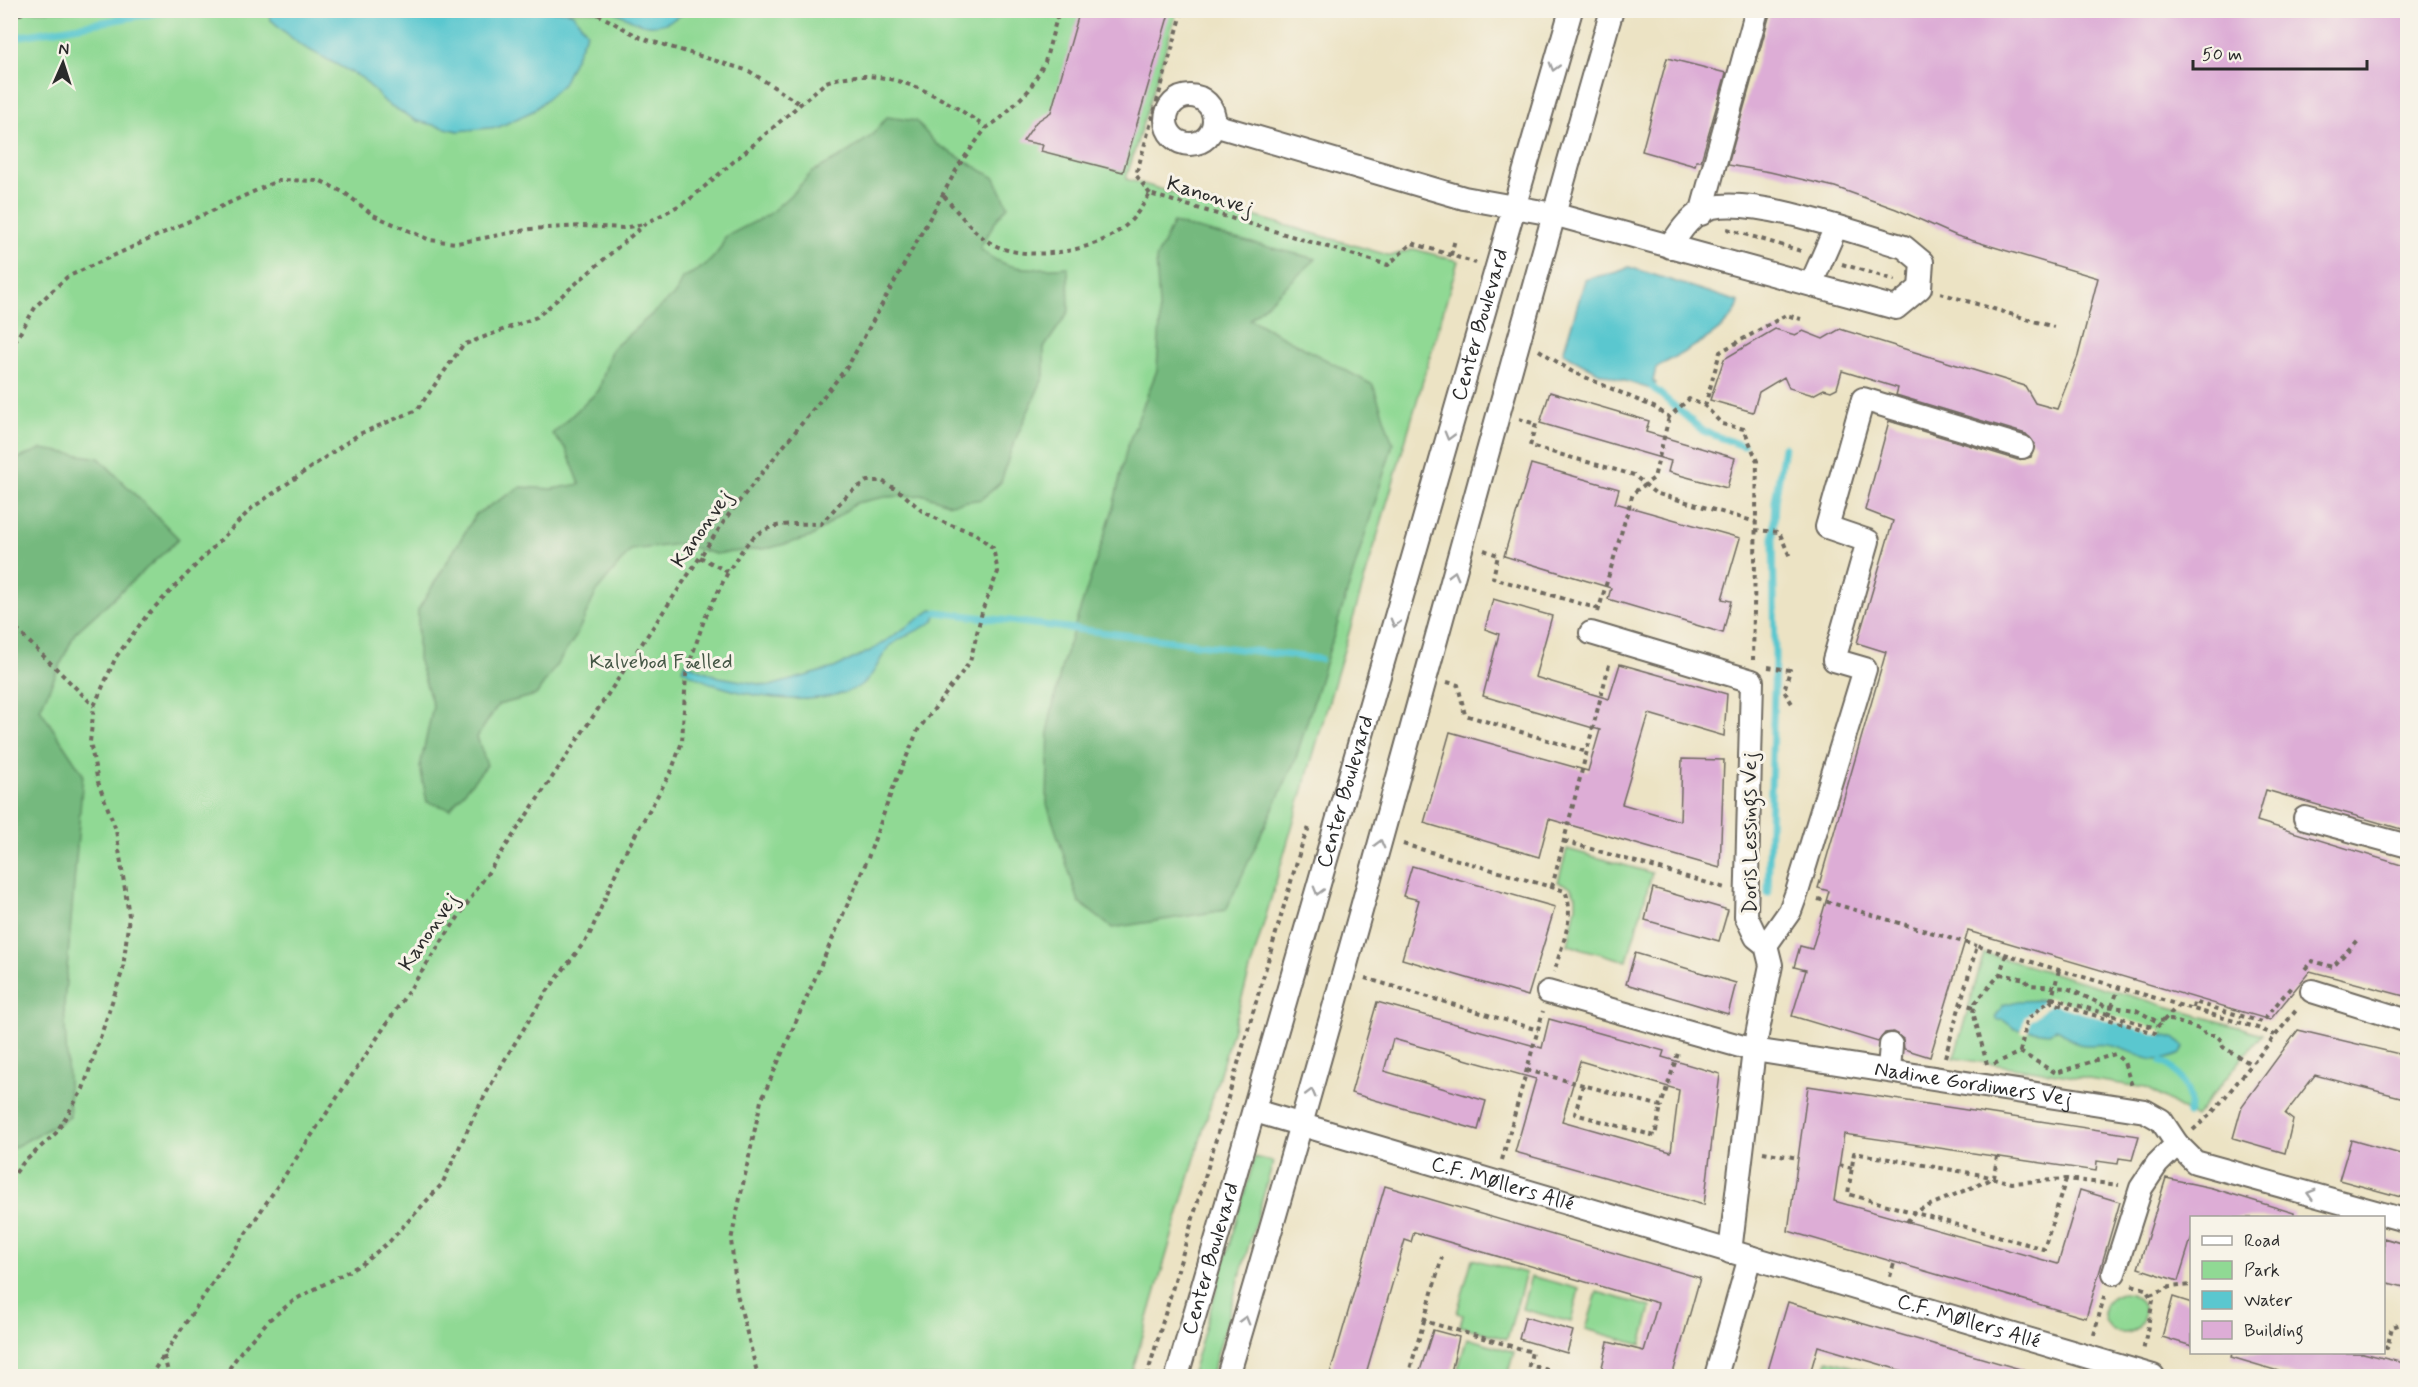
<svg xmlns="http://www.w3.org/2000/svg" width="2418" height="1387" font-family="Mynerve,sans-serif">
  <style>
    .green { fill: #90d994; stroke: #5e8260; stroke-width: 1.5 }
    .forest { fill: #74b97e; stroke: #507254; stroke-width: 1.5 }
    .water { fill: #5ac7cf; stroke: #42797d; stroke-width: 1.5 }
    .pier { fill: #ece3c4 }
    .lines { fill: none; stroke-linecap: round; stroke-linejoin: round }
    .stream { stroke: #5ac7cf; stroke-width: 7 }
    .building { fill: #ddadd6; fill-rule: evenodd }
    .minor-casing { stroke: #6f6b61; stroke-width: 26 }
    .path { stroke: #6f6b61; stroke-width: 4; stroke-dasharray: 4.5 4.5; stroke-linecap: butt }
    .minor { stroke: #fff; stroke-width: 22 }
    .oneway { stroke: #a0a0a0 }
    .labels { text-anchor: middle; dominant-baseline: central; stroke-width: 6; stroke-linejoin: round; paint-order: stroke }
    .street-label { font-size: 21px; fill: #2b2b2b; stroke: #f7f3e8 }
    .park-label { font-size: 21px; fill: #445645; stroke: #f7f3e8 }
  </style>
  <rect width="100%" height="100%" fill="#f7f3e8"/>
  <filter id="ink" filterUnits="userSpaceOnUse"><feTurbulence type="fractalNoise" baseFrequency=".0167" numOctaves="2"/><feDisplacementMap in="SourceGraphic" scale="12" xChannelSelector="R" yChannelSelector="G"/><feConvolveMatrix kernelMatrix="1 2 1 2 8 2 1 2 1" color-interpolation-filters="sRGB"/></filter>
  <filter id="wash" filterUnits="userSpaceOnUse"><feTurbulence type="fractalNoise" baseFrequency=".008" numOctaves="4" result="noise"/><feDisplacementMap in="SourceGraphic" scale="24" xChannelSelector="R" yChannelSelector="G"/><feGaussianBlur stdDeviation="1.35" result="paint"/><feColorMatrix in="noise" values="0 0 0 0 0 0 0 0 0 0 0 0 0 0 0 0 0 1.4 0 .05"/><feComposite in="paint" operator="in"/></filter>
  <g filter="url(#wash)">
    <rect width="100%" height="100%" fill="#ece3c4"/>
    <path class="green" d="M10 11H1177L1126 179 1391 256 1414 249 1458 261 1131 1376H11Z
      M1567 849 1652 873 1627 961 1568 945 1576 906V896L1570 886 1558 882Z
      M1984 953 2262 1034 2195 1117 2146 1088 1954 1058Z
      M1255 1157 1273 1162 1211 1376H1191Z
      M1472 1259 1526 1273 1507 1339 1460 1326 1463 1315 1457 1313Z
      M1531 1276 1579 1289 1571 1322 1522 1309Z
      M1597 1292 1651 1307 1641 1345 1586 1329Z
      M2104 1313a20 20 0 1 1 40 0a20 20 0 1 1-40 0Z
      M1467 1338 1514 1352 1507 1376H1456Z
      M1828 1360 1886 1376H1823Z"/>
    <path class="forest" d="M887 117 916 121 936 144 995 178 1008 206 997 219 980 248C1004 273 1036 269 1068 267L1069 311 1044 348V376L1011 450 1001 482 982 499 950 504 925 495 885 497 856 503 811 537 770 548 715 554 681 544 631 550 597 591 575 638 536 695 498 705 477 737 487 765 450 809 427 802 420 767 433 706 418 659V610L476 514 521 487 552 489 580 484 566 449 552 434 599 390 611 350 676 293 682 278C702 269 718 259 725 237L768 215 796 190 812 172 842 156 871 136Z
      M1173 223 1316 259 1250 319 1373 385 1393 444 1295 761 1226 910 1112 928 1079 902 1047 804 1049 723 1062 665 1112 512 1127 447 1157 370 1160 322 1156 259Z
      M41 449 99 458 179 539 75 633 40 709 83 774 64 1006 70 1117 11 1149 10 462Z"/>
    <path class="water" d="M269 11H565L573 14 587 32 563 84 533 111 499 127 458 131 417 121 386 103 362 78 300 45 270 19Z
      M614 11H687C658 32 645 28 614 11Z
      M1629 267 1739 302C1734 330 1680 353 1656 368L1653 381 1656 383 1650 389 1600 373 1563 353 1585 280C1602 273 1612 277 1629 267Z
      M933 609 937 612 934 621C921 630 902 636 890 646 880 656 875 676 863 684 820 713 722 696 682 669L685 663 719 677 770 686 834 668 872 650Z
      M2048 1000 2176 1039 2184 1047 2181 1054C2144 1069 2142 1051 2107 1045 2098 1043 2089 1047 2079 1044 2070 1041 2066 1032 2056 1029L2049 1033 2015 1029 2003 1020H1997L1996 1016 2003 1005 2018 1001Z"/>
    <path class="pier" d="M2048 997 2162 1030 2161 1036 2051 1004 2030 1022 2028 1033H2021L2024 1018Z"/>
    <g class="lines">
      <path class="stream" d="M222 10H238
        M10 38 173 10
        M1652 387 1703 431 1743 446
        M937 612 1320 659
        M1768 893 1775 659 1773 538 1775 501 1784 447
        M2162 1062C2177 1067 2196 1098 2188 1114"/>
    </g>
    <g id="blocks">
      <path class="building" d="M1080 10H1170L1123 172 1041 151 1043 145 1023 141 1036 122 1051 112Z
        M1771 10H2408V831L2266 790 2257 821 2408 867V997L2310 971 2270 1020 1968 931 1930 1057 1904 1049 1903 1039 1893 1032 1885 1033 1878 1042 1792 1016 1806 970 1794 967 1800 946 1812 949 1829 891 1818 888 1886 652 1857 643 1893 521 1865 510 1889 421 2018 460 2031 457 2035 444 2026 434 1896 395 1898 388 1842 371 1837 388 1831 391 1824 389 1813 395 1789 388 1784 377 1759 392 1753 412 1710 400 1724 359 1775 329 1795 335 1803 331 1823 339 1840 329 2025 386 2035 403 2057 409 2078 356 2098 278 1957 236 1896 209 1835 187 1770 172 1728 165Z
        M1667 58 1726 73 1701 161H1696L1695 166 1642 151Z
        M1550 392 1649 421 1646 432 1735 458 1727 488 1668 472 1671 461 1540 423Z
        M1531 464 1619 489 1615 503 1740 538 1722 599 1731 601 1723 633 1608 599 1611 588 1504 556Z
        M1493 599 1552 616 1535 677 1609 699 1620 664 1727 694 1724 736 1649 714 1622 804 1680 821 1682 759 1724 760 1720 868 1549 819 1539 857 1424 823 1450 732 1588 771 1600 730 1483 696 1499 634 1485 629Z
        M1412 866 1555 907 1528 996 1402 959 1419 900 1403 896Z
        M1653 888 1728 910 1719 941 1645 920Z
        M1635 953 1736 983 1728 1014 1626 984Z
        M1377 1002 1542 1048 1549 1019 1664 1051 1662 1057 1720 1074 1704 1205 1515 1152 1536 1079 1393 1039 1384 1071 1486 1101 1478 1130 1351 1093ZM1580 1061 1679 1090 1671 1152 1562 1121Z
        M2298 1030 2408 1056V1099L2315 1075 2285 1114 2293 1120 2285 1153 2233 1138 2242 1106Z
        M1808 1086 2139 1136 2132 1160 2119 1158 2118 1164 2097 1161 2096 1171 1844 1134 1834 1201 2058 1264 2080 1190 2120 1202 2086 1318 1788 1231Z
        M2351 1140 2408 1156V1199L2339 1180Z
        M2166 1178 2212 1188 2294 1213V1218H2192V1236L2178 1281 2138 1268Z
        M1385 1186 1700 1278 1672 1377H1623L1601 1371 1608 1342 1644 1351 1658 1303 1414 1232 1411 1242 1405 1240 1365 1377H1329Z
        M2384 1238 2408 1245V1288L2384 1282Z
        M2173 1297 2192 1303V1346L2162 1337Z
        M1788 1302 2027 1371V1377H1923L1818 1346 1809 1377H1766Z
        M1525 1317 1573 1331 1567 1353 1519 1339Z
        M1433 1330 1459 1337 1450 1377H1418Z
        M2232 1353H2363L2408 1364V1377L2295 1376 2231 1357Z"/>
    </g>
  </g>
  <g filter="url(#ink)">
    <use href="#blocks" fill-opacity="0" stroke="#6f6b61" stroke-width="1.5"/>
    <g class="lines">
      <defs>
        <g id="minor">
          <circle cx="1190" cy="120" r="24"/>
          <path d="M1214 125 1464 198 1553 214 1896 308 1920 288 1922 262 1904 247C1856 233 1759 198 1713 207 1693 211 1680 231 1670 247"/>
          <path d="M1701 214 1757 10"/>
          <path d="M1811 284 1836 227"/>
          <path d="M1591 633 1752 681 1746 916 1756 937 1766 945 1771 965 1754 1050 1730 1252"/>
          <path d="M2305 818 2408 846"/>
          <path d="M1766 945 1790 911 1797 892 1865 669 1834 660 1868 541 1827 527 1863 399 2022 447"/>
          <path d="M2312 991 2408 1021"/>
          <path id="s1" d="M1548 992 1754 1050 2145 1111 2161 1120 2177 1144 2157 1164 2141 1188 2114 1273"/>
          <path d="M1889 1069 1891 1045"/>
          <path id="s2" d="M1255 1111 2153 1376"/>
          <path d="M2177 1144 2195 1162 2408 1221"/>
          <path id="s3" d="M1177 1376 1571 10"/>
          <path d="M1228 1376C1362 923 1481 465 1612 10"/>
          <path d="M1716 1376 1750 1257"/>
        </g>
      </defs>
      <use href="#minor" class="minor-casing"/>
      <path class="path" d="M590 10 641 38 749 71 800 104
        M10 17 33 10
        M1153 111 1166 114
        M1150 194 1136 175 1183 10
        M944 196C957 211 972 231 989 242 1022 263 1087 253 1117 232 1132 223 1141 208 1150 194L1388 265 1412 243 1476 263
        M1727 229 1801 251
        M1451 255 1455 239
        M1842 264 1895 280
        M1940 293 2054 327
        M10 350 36 306 67 277 279 180 321 181 345 193 373 215 430 240 457 243 531 229 582 226 623 228 644 224
        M1539 350 1571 371 1656 408 1669 417 1689 399 1705 406 1722 424 1744 429 1757 461 1753 660
        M1705 406 1720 352 1786 315 1801 319
        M1519 419 1536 424 1530 446 1634 475 1655 493 1756 522
        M1755 530 1779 532 1790 557
        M1484 550 1498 555 1493 578 1599 609
        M700 557 728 572C756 525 766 523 821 524L848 494 867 481H882L902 493 922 511 945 523 975 533 993 548 998 572 983 608 970 662 918 730 891 793 868 858 761 1101 731 1240 737 1294 758 1376
        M1598 612 1633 493 1654 478 1669 417
        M10 623 94 706
        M1768 667 1790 670 1784 691 1793 705
        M1447 682 1458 685 1465 715 1587 752
        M1564 841 1725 888
        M1403 844 1565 891C1576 916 1561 947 1554 972
        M1552 887 1610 661
        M1818 899 1977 946
        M2305 969 2312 961 2333 967 2358 939
        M2000 974 2025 979 2029 985 2067 988 2105 1006 2136 1010 2156 1021 2171 1020 2187 1025 2202 1030 2206 1035H2215L2220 1039 2223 1047 2251 1064
        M1365 978 1538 1030
        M2052 998 2156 1028
        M2050 1000 2053 1003 2155 1033 2157 1027 2179 1005
        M1960 1003 1974 1007
        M2193 1008 2194 1002 2262 1022 2291 987
        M2109 1015 2119 987
        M2020 1052 2056 1073 2115 1054 2124 1062 2132 1086
        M2020 1052 2027 1020 2052 998 2059 970
        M1945 1057 1977 946 2255 1027 2275 1035
        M1987 1064 1973 1012 1975 1003 2000 974 2006 954
        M1994 1064 2020 1052
        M1527 1070 1661 1106 1679 1050
        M1583 1085 1575 1114 1655 1136 1661 1106
        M2193 1130 2212 1113 2298 1008
        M1763 1152 1798 1158
        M1502 1160 1543 1011
        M1839 1165 1852 1168
        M2066 1179 2044 1249 1848 1194 1854 1153 1982 1175 2012 1183 2066 1179 2119 1185
        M10 1180 23 1163 56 1133 83 1089 123 969 129 916 116 830 98 782 90 742 94 706 116 657 147 615 252 508 359 434 417 410 463 345 537 317 645 224 689 200 826 82C882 62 942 95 986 128
        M1907 1222 1914 1212 1994 1178 1997 1156
        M1890 1277 1895 1260
        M2132 1285 2145 1289 2153 1300 2143 1352
        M2150 1295 2170 1287 2192 1285
        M1424 1321 1442 1257
        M2094 1335 2105 1293
        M2384 1347 2387 1348 2392 1327 2404 1323
        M164 1356 169 1376
        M150 1376 729 514 848 366 959 165 986 128 1000 119 1029 90 1045 62 1059 10
        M224 1376 242 1350 269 1320 296 1299 362 1264 390 1241 442 1184 476 1112 504 1061 545 994 589 936 622 858 671 772 682 742 686 674 704 620 728 572
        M1147 1376 1302 844 1310 825
        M1408 1376 1424 1321 1532 1352 1529 1365 1571 1376"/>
      <use href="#minor" class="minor"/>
    </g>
    <defs><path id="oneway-chevron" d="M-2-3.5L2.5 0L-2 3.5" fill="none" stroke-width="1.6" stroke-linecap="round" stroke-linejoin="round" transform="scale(1.5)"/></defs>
    <g class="oneway">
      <use href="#oneway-chevron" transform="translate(1554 67) rotate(106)"/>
      <use href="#oneway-chevron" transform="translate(1449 436) rotate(106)"/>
      <use href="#oneway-chevron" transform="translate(1454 575) rotate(-75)"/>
      <use href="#oneway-chevron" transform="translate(1395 623) rotate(106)"/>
      <use href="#oneway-chevron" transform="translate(1380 844) rotate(-75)"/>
      <use href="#oneway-chevron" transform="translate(1318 891) rotate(106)"/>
      <use href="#oneway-chevron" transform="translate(1311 1093) rotate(-75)"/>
      <use href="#oneway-chevron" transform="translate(2311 1194) rotate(-164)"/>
      <use href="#oneway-chevron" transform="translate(1245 1320) rotate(-74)"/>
    </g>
  </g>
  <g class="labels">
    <g class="street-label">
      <text transform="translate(1210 196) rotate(17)">Kanonvej</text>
      <text stroke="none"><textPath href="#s3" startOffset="1094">Center Boulevard</textPath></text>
      <text transform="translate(702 529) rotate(-55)">Kanonvej</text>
      <text stroke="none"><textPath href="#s3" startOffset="608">Center Boulevard</textPath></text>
      <text transform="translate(1750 833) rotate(-90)">Doris Lessings Vej</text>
      <text transform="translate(429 932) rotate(-56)">Kanonvej</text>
      <text stroke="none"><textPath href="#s1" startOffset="436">Nadine Gordimers Vej</textPath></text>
      <text stroke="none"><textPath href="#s2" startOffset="258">C.F. Møllers Allé</textPath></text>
      <text stroke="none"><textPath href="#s3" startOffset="122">Center Boulevard</textPath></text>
      <text stroke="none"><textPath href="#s2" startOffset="744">C.F. Møllers Allé</textPath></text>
    </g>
    <g class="park-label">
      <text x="661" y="662">Kalvebod Fælled</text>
    </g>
  </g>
  <rect width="2418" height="1387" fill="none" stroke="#f7f3e8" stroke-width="36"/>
  <rect x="2190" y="1216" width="195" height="138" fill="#f7f3e8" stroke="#a5a39c" stroke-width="1.5"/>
  <rect x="2202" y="1236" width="30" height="9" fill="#ffffff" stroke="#a5a39c" stroke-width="1.5"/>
  <text x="2244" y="1246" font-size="18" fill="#2b2b2b">Road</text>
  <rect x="2202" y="1261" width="30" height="18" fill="#90d994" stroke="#a5a39c" stroke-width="1.5"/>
  <text x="2244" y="1276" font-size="18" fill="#2b2b2b">Park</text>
  <rect x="2202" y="1291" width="30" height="18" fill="#5ac7cf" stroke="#a5a39c" stroke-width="1.5"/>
  <text x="2244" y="1306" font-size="18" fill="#2b2b2b">Water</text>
  <rect x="2202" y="1321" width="30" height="18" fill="#ddadd6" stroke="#a5a39c" stroke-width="1.5"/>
  <text x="2244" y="1336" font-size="18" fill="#2b2b2b">Building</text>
  <g transform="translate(63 63) rotate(3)" stroke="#f7f3e8" stroke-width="4.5" paint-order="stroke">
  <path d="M0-4.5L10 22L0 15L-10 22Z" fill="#2b2b2b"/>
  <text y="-9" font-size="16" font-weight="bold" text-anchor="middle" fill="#2b2b2b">N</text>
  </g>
  <path d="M2193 60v9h174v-9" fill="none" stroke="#2b2b2b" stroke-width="3"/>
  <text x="2202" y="60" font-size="18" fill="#2b2b2b" stroke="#f7f3e8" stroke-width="4.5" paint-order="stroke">50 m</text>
</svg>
